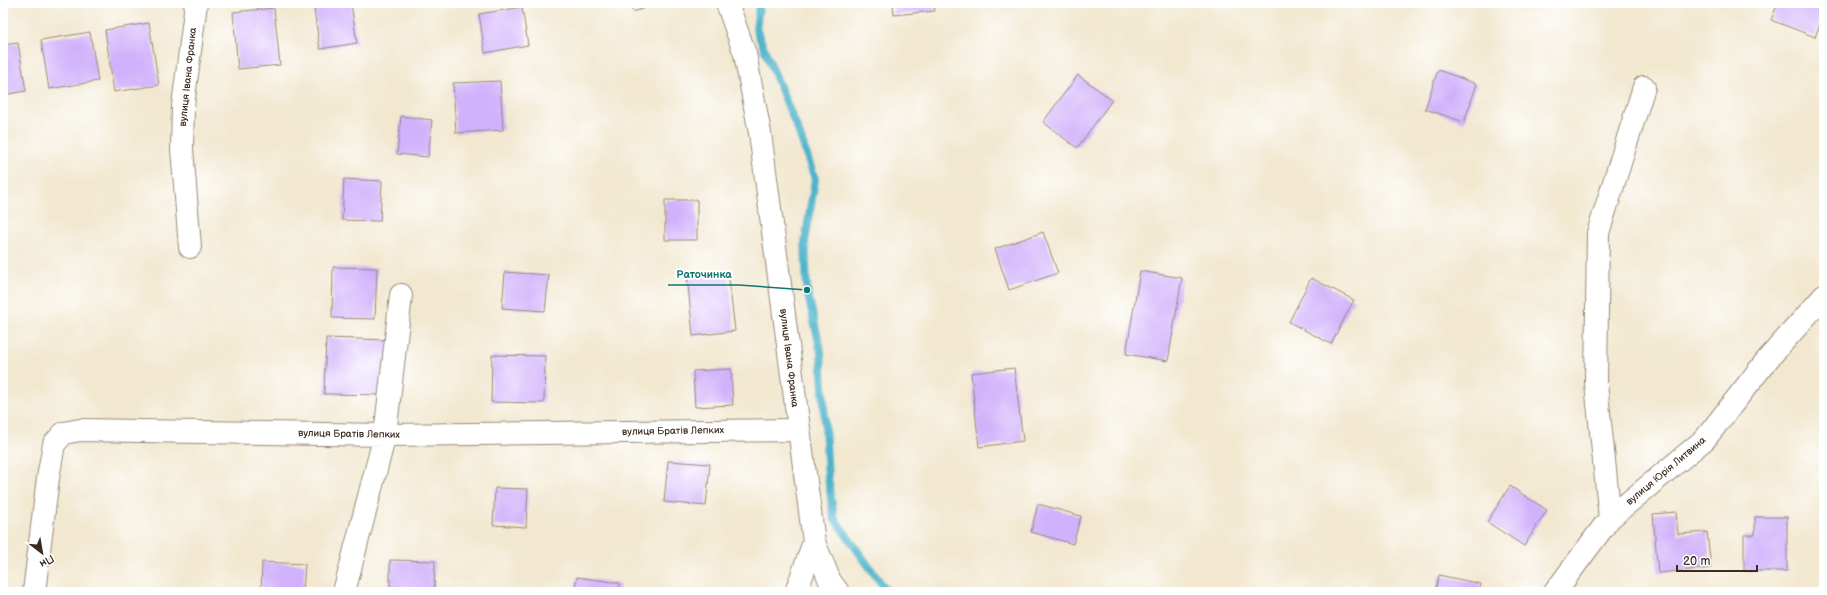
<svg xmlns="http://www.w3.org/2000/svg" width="1827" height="595" font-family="'Balsamiq Sans',sans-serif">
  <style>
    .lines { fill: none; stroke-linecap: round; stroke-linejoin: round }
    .stream { stroke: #4db4cb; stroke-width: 8 }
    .building { fill: #d0b1fb }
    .minor-casing { stroke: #968977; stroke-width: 24 }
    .major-casing { stroke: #968977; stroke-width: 24 }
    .minor { stroke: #fff; stroke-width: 22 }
    .major { stroke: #fff; stroke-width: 22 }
    .labels { text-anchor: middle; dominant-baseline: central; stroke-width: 4; stroke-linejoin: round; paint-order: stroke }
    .street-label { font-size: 10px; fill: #3b2a1e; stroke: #fff }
    .leader { fill: none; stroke: #0f766e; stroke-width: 1.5 }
    .callout-dot { fill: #0f766e; stroke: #fff; stroke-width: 1.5 }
    .callout-label { font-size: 11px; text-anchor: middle; font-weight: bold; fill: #0f766e; stroke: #fff; stroke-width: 4; stroke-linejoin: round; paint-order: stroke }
  </style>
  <rect width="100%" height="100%" fill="#fff"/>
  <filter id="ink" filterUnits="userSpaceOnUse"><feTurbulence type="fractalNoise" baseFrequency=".025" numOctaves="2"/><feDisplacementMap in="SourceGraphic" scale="8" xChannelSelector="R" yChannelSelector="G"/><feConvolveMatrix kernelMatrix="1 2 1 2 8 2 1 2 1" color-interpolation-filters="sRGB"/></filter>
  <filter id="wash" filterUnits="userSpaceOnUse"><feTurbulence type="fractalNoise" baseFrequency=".012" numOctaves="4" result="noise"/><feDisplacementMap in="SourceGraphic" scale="16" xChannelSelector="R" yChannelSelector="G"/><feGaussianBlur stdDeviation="0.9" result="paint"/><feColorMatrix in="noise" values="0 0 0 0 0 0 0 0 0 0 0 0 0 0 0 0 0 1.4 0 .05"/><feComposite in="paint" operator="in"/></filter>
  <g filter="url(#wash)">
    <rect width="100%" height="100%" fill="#f2e8d0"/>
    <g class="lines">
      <path class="stream" d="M757 3 759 7 756 29 798 130 815 179 805 242 807 290 821 352 828 478 834 518 886 590V592"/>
    </g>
    <g id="blocks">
      <path class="building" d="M313 3H351L357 43 320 49Z
        M630 3H659L633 12Z
        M893 3H934L935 11 894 15Z
        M1778 3H1824V14L1815 37 1771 20Z
        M522 7 528 45 485 53 479 14Z
        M274 8 280 65 238 69 233 12Z
        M149 23 159 85 114 92 105 30Z
        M90 32 98 81 49 89 41 40Z
        M18 43 26 91 3 95V45Z
        M1438 70 1477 84 1464 122 1425 109Z
        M1078 75 1112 100 1077 148 1043 122Z
        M500 81 503 130 456 133 453 83Z
        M401 116 432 120 428 157 397 154Z
        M344 179 382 181 380 221 342 220Z
        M665 200H697V240H665Z
        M1043 232 1058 273 1009 290 995 249Z
        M333 267 377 268 375 319 332 318Z
        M728 271 735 331 693 336 687 275Z
        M1140 271 1182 278 1168 361 1126 354Z
        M505 272 549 275 545 311 502 308Z
        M1311 278 1354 300 1331 344 1289 322Z
        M326 338 390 340 388 395 324 394Z
        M492 355 545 356 544 403 491 402Z
        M1014 368 1023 441 979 447 971 373Z
        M731 369 733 405 695 407 693 371Z
        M668 461 710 464 706 506 664 502Z
        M1510 486 1547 510 1524 546 1487 522Z
        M495 488 528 489 526 527 493 525Z
        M1038 504 1081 516 1073 544 1031 532Z
        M1676 512 1678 534 1707 532 1711 568 1658 573 1653 514Z
        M1755 517H1787V571H1744V535H1755Z
        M390 560 435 561 434 592H390Z
        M262 562 305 564 303 592H261Z
        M1439 575 1481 584 1479 592H1435Z
        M577 577 620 583 619 592H574Z"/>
    </g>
  </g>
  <g filter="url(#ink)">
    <use href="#blocks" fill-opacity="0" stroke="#968977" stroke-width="1"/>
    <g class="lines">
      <defs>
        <path id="minor" d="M190 247 182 149 183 106 196 3
          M1610 518 1596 384 1598 233 1644 87
          M34 592 48 478 54 444 64 433 80 430 385 435 799 430
          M344 592 385 435 401 295
          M796 592 814 542
          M1555 592 1610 518 1705 439 1767 360 1824 296"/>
        <path id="major" d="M727 3 745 54 760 133 814 542 830 581 838 592"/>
      </defs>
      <use href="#minor" class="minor-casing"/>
      <use href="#major" class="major-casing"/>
      <use href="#minor" class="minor"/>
      <use href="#major" class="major"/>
    </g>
  </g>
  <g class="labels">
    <g class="street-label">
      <text transform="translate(188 77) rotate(-84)">вулиця Івана Франка</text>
      <text transform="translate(789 358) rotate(83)">вулиця Івана Франка</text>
      <text transform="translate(673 431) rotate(-1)">вулиця Братів Лепких</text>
      <text transform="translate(349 434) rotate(1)">вулиця Братів Лепких</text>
      <text transform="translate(1666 471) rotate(-40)">вулиця Юрія Литвина</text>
    </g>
  </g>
  <path class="leader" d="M807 290L739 285H668"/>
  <circle class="callout-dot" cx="807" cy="290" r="4"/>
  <g class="callout-label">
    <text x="704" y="278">Раточинка</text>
  </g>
  <rect width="1827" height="595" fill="none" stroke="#fff" stroke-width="16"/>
  <g transform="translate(42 553) rotate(149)" stroke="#ffffff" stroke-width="3" paint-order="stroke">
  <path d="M0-3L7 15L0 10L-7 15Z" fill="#3b2a1e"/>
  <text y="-6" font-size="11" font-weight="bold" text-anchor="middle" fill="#3b2a1e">Пн</text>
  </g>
  <path d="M1677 565v6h80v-6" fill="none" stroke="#3b2a1e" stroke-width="2"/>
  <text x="1683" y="565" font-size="12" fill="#3b2a1e" stroke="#ffffff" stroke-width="3" paint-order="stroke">20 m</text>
</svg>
